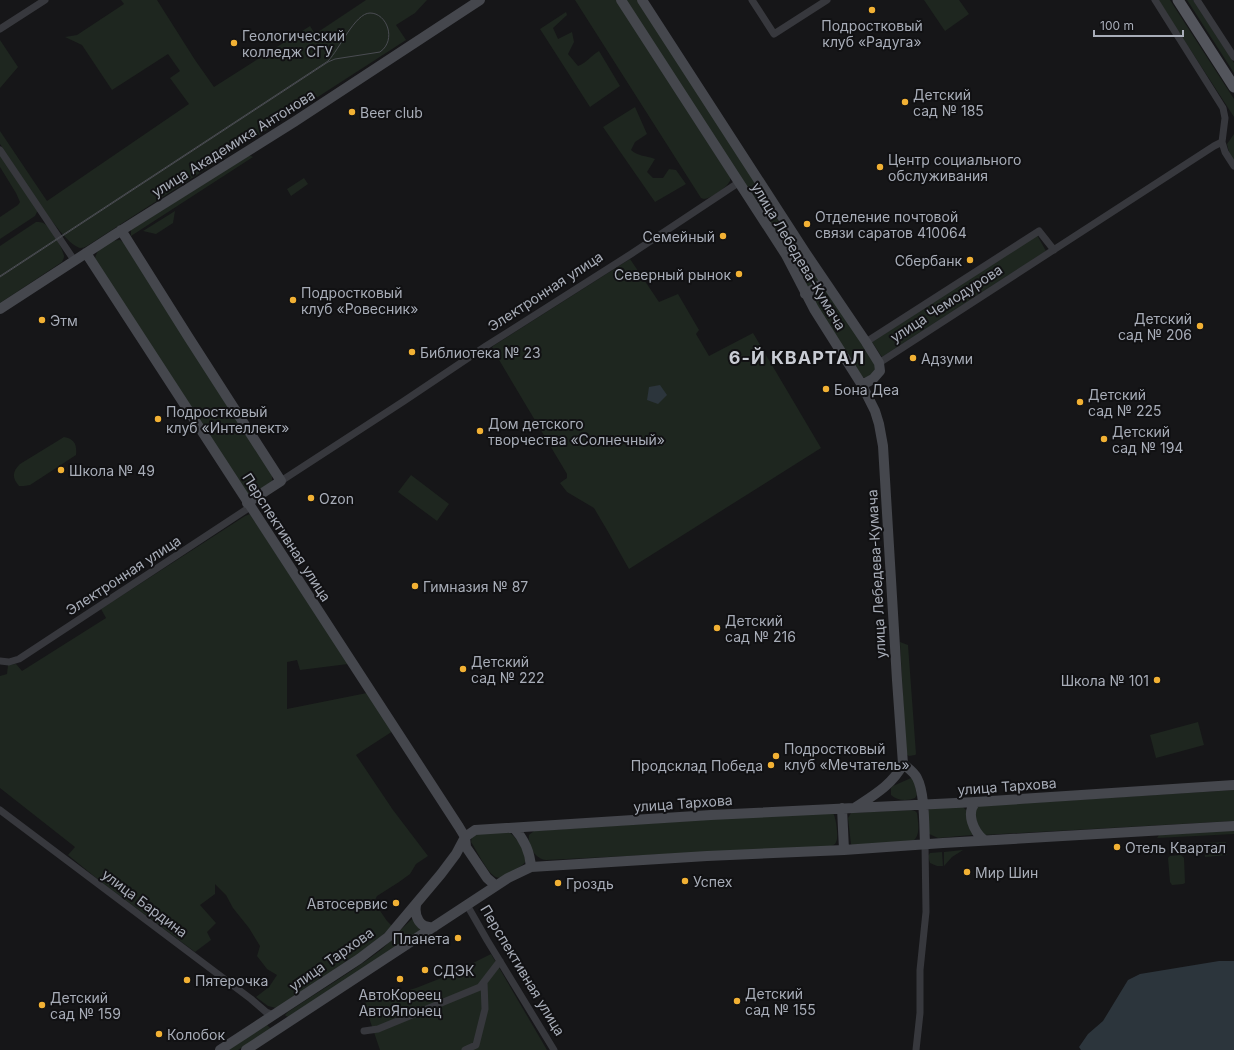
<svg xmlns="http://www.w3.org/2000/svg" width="1234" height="1050" font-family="Inter,sans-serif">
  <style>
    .green { fill: #1e261f }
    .water { fill: #2c353c }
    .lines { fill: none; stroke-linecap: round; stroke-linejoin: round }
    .street { stroke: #37383d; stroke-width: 7 }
    .secondary { stroke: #45474d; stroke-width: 10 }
    .primary { stroke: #53555c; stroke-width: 11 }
    .tram { stroke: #4a4c52; stroke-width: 1 }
    .poi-dot { fill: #f2b134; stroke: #111113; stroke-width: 1.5 }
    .labels { text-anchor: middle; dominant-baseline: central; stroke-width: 4; stroke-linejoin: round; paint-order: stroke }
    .poi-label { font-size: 14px; fill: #a8adb8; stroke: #111113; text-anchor: start }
    .street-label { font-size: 14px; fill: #a8adb8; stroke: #111113 }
    .district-label { font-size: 18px; font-weight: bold; letter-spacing: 1px; fill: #c9ccd4; stroke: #111113 }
  </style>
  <rect width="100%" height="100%" fill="#161618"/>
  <path class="green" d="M121 0H157L195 60 214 87 310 26 315 34 366 0H427L415 13 396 25 406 40 87 246C85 247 82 248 81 248 63 247 12 161 0 144V131L47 201 189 104 170 78 180 71 168 54 112 90 82 45 65 37 77 35 124 4Z
    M575 0H617L730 177V181C726 188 712 198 704 199L701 198Z
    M624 0H638L818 278V281L810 286H807Z
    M924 0H959L969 14 945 31Z
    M1158 0H1170L1234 99V117Z
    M1187 0H1193L1234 63V73Z
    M566 12 567 15 553 28 558 39 572 32 574 42 568 54 578 66C588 62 590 56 599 51L620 86 590 107 540 29Z
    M0 40 18 67 0 88Z
    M635 107 647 134 635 142 631 150C639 157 645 155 655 159L647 172 653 178H663L669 169 676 170 686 184 655 202 603 127Z
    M1234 134V162L1229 152 1227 144Z
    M0 152 38 210 35 216 0 239V217L18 205 20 202 16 193 0 167Z
    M249 155 253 157 131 236V230Z
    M304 178 308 184 291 196 287 189Z
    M175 211 173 223 156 234 143 231Z
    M36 222C39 222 42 222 45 224 51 228 63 249 64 256 64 259 63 259 62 262L0 303V246Z
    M1037 235 1046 251 882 357 872 342Z
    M120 240 124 243 272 474V481L253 497 248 496 95 261C94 250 109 240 120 240Z
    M630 259 659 302 678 294 699 330 696 334 709 356 753 333 821 448 629 569 607 530 594 508 567 492 560 483 567 478V474L492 348 493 346Z
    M825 288 877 365V371L865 378 862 377 812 298 817 289Z
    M64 437C75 439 77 445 76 455L30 485 24 486H19C12 478 12 472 20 464Z
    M411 475 449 504 437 521 398 492Z
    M250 514 348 664 300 670 297 660 287 662V709L367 693 393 731 356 755 393 810 428 856 416 864 410 874 399 882 377 896 374 902 387 921 392 926 373 944 276 1008 268 1006 256 997 269 987 277 975 267 969 257 956 260 946 249 928 233 908 226 895 215 884V894L200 905 216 923 207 932 211 940 195 952 100 881 68 855 75 847 0 788V676L7 674 8 665 16 664 22 671 106 618 101 609 245 516Z
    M900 642 908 645 916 754 915 755 909 756 906 754Z
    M1198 722 1204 745 1156 758 1150 735Z
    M911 778H914L917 795 915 798C908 801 897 801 891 795V788L893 786Z
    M1234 790V821L984 835H981L974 812 976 808 980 806Z
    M962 806 967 811 975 834 972 835 938 838 927 833 928 811 931 808Z
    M911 810 915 811 917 813C918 822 921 835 913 841L852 845 851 844 848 818 851 813Z
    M825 812 833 813C836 817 839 838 836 842 835 845 833 845 831 846L546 860C535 859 527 845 529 835L534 831Z
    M1234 830V834L1157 838 1159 835Z
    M507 831C514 835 529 852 526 861 524 865 507 876 503 878 500 878 497 878 494 876 486 870 477 851 471 842L472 836 475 834Z
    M1226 842 1227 855 1205 857 1204 843Z
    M963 850 952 857 944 866V852Z
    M942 852 943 866H937L930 863 928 856 930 853Z
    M1181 855 1184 858 1185 883 1183 884 1172 885 1170 882 1168 858 1170 856Z
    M413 919 422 930 289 1017 286 1016 285 1015 288 1012C319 991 352 972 382 949 389 943 408 921 413 919Z
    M491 954 547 1050H380L364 1003 416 988 449 975Z
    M267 1025 271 1029 238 1050H228Z"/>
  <path class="water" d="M660 385 667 395 658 404 647 400 649 387Z
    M1219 961H1234V1050H1081L1079 1047 1088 1034 1103 1021 1128 980 1140 974Z"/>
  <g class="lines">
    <path class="street" d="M752 0 774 34 827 0
      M1155 0 1223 108 1225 118 1222 142 1225 152 1234 166
      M1197 0 1234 57
      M0 29 45 0
      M0 150 74 260
      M866 342 1039 231 1054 250
      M879 363 1214 146 1222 142
      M281 481 404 401 486 346 631 254 738 183
      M0 661 9 662 19 659 250 507
      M0 810 251 999 266 1012 274 1015
      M467 905 487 940 554 1050
      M364 1031 378 1029 480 987 500 961
      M465 1050 476 1045 485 1009 484 982
      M916 1050 920 1013V970L926 912 925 844"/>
    <path class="secondary" d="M621 0 786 255 814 309 862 385 875 411 879 424 883 446 897 680 903 764C893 784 874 795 856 807
      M642 0 805 252 866 342 879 363 880 371 873 379 862 385
      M121 230 189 338 281 481 247 503
      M86 253 459 827 465 837 466 847 487 878 496 886
      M805 294 825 282
      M0 309 114 235 294 122 480 0
      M903 764C908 768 914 772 917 778 925 793 924 826 925 844
      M976 802C965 813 974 832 984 840
      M842 808 844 850
      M514 828C524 839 530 851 531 867
      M416 905C414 917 420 929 434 927
      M220 1050 359 959 388 937 441 874 456 854 465 837 475 830 711 815 976 802 1234 785
      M246 1050 508 878 531 867 707 856 844 850 943 843 1234 826"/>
    <path class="primary" d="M1178 0 1234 87"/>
    <path class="tram" d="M0 276 328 61C339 50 355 13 370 13 387 13 397 40 380 52L335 59 328 62 0 277"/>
  </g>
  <g class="poi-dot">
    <circle cx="872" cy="10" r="4"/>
    <circle cx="234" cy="43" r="4"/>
    <circle cx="905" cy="102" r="4"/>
    <circle cx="352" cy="112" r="4"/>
    <circle cx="880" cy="167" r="4"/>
    <circle cx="807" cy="224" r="4"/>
    <circle cx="723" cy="236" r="4"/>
    <circle cx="970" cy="260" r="4"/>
    <circle cx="739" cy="274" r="4"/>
    <circle cx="293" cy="300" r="4"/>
    <circle cx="42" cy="320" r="4"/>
    <circle cx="1200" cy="326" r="4"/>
    <circle cx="412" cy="352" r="4"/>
    <circle cx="913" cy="358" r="4"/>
    <circle cx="826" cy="389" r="4"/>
    <circle cx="1080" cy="402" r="4"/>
    <circle cx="158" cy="419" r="4"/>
    <circle cx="480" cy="431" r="4"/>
    <circle cx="1104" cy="439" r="4"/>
    <circle cx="61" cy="470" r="4"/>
    <circle cx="311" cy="498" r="4"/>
    <circle cx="415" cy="586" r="4"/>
    <circle cx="717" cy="628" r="4"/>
    <circle cx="463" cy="669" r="4"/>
    <circle cx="1157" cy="680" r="4"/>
    <circle cx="776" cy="756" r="4"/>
    <circle cx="771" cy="765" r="4"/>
    <circle cx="1117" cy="847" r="4"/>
    <circle cx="967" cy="872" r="4"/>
    <circle cx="685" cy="881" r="4"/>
    <circle cx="558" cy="883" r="4"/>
    <circle cx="396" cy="903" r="4"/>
    <circle cx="458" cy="938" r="4"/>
    <circle cx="425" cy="970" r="4"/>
    <circle cx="400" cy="979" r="4"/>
    <circle cx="187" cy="980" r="4"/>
    <circle cx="737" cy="1001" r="4"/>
    <circle cx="42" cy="1005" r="4"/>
    <circle cx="159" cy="1034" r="4"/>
  </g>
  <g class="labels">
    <g class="poi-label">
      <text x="872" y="25" text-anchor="middle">Подростковый<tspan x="872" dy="16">клуб «Радуга»</tspan></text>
      <text x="242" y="35">Геологический<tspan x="242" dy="16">колледж СГУ</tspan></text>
      <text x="913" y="94">Детский<tspan x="913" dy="16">сад № 185</tspan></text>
      <text x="360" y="112">Beer club</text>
      <text x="888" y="159">Центр социального<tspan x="888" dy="16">обслуживания</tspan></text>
      <text x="815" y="216">Отделение почтовой<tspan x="815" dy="16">связи саратов 410064</tspan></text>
      <text x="715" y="236" text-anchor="end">Семейный</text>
      <text x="962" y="260" text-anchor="end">Сбербанк</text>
      <text x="731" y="274" text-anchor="end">Северный рынок</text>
      <text x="301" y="292">Подростковый<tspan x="301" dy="16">клуб «Ровесник»</tspan></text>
      <text x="1192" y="318" text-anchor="end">Детский<tspan x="1192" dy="16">сад № 206</tspan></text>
      <text x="50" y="320">Этм</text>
      <text x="420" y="352">Библиотека № 23</text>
      <text x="921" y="358">Адзуми</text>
      <text x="834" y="389">Бона Деа</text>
      <text x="1088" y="394">Детский<tspan x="1088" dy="16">сад № 225</tspan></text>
      <text x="166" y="411">Подростковый<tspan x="166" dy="16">клуб «Интеллект»</tspan></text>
      <text x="488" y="423">Дом детского<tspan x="488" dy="16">творчества «Солнечный»</tspan></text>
      <text x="1112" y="431">Детский<tspan x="1112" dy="16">сад № 194</tspan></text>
      <text x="69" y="470">Школа № 49</text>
      <text x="319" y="498">Ozon</text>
      <text x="423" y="586">Гимназия № 87</text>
      <text x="725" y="620">Детский<tspan x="725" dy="16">сад № 216</tspan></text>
      <text x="471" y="661">Детский<tspan x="471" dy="16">сад № 222</tspan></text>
      <text x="1149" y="680" text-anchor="end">Школа № 101</text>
      <text x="784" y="748">Подростковый<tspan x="784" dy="16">клуб «Мечтатель»</tspan></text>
      <text x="763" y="765" text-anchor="end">Продсклад Победа</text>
      <text x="1125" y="847">Отель Квартал</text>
      <text x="975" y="872">Мир Шин</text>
      <text x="693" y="881">Успех</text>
      <text x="566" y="883">Гроздь</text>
      <text x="388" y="903" text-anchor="end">Автосервис</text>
      <text x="450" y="938" text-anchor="end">Планета</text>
      <text x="433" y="970">СДЭК</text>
      <text x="195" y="980">Пятерочка</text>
      <text x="745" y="993">Детский<tspan x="745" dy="16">сад № 155</tspan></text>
      <text x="400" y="994" text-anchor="middle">АвтоКореец<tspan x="400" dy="16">АвтоЯпонец</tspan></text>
      <text x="50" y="997">Детский<tspan x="50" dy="16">сад № 159</tspan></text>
      <text x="167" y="1034">Колобок</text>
    </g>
    <g class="street-label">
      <text transform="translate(233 143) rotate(-32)">улица Академика Антонова</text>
      <text transform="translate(799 256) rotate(59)">улица Лебедева-Кумача</text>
      <text transform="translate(545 291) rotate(-33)">Электронная улица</text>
      <text transform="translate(946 303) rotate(-33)">улица Чемодурова</text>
      <text transform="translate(287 537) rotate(57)">Перспективная улица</text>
      <text transform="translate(876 574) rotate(-93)">улица Лебедева-Кумача</text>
      <text transform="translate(123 575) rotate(-33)">Электронная улица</text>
      <text transform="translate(1007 786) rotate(-4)">улица Тархова</text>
      <text transform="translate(683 803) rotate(-4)">улица Тархова</text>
      <text transform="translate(145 903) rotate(37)">улица Бардина</text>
      <text transform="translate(331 959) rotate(-35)">улица Тархова</text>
      <text transform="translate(523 970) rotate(59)">Перспективная улица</text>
    </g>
    <g class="district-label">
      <text x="797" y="357">6-Й КВАРТАЛ</text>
    </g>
  </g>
  <path d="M1094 30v6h89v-6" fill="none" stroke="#a8adb8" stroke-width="2"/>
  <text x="1100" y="30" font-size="12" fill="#a8adb8" stroke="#111113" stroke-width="3" paint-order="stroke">100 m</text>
</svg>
